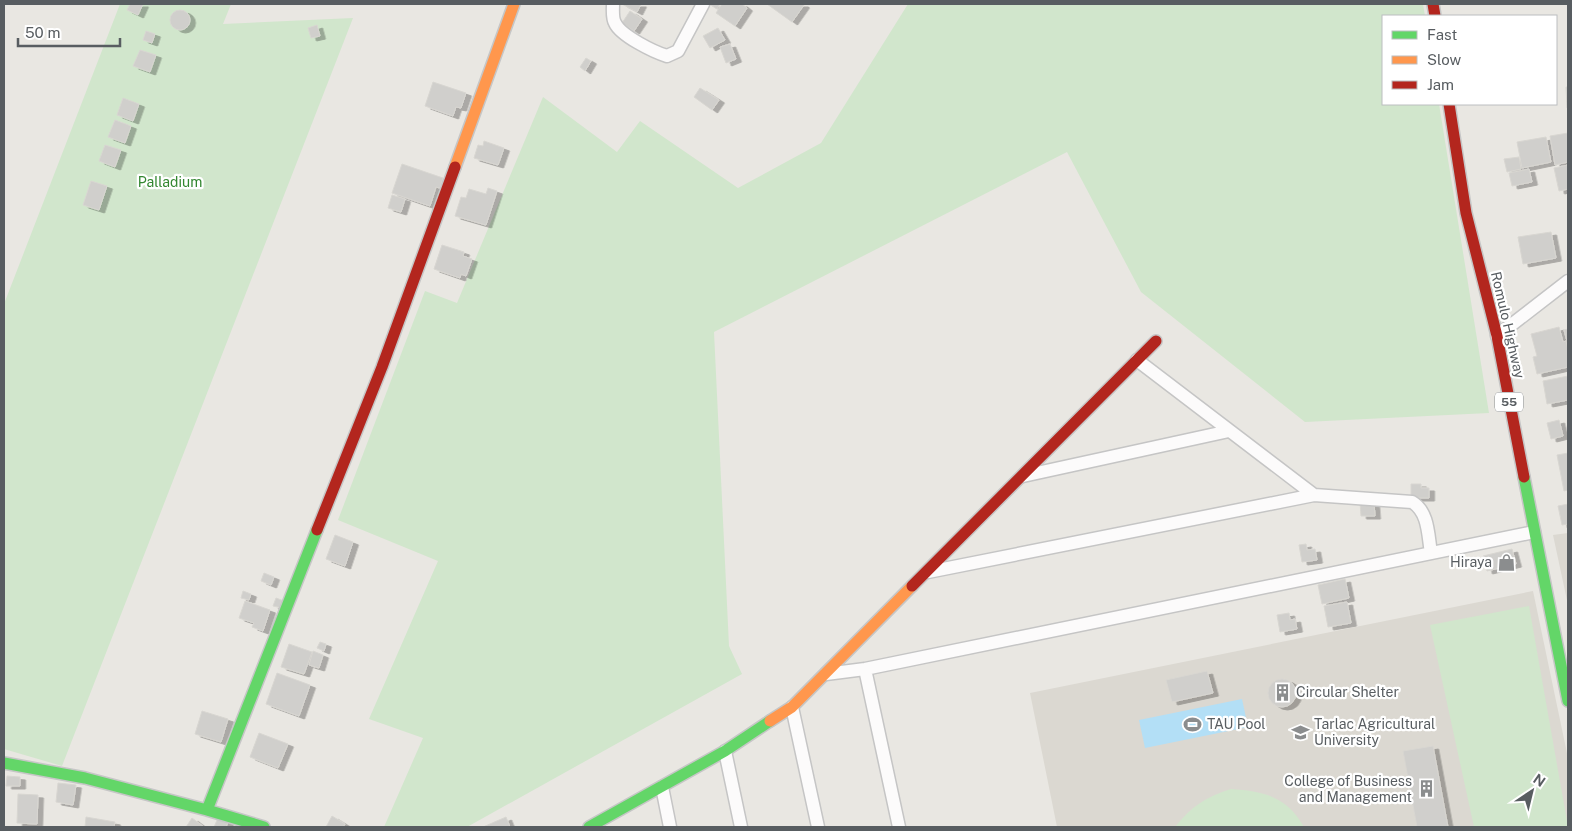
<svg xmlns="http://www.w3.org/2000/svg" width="1572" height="831" font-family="'Public Sans',sans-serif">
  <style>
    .education { fill: #dbd8d1 }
    .green { fill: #d1e6cc }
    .water { fill: #b3dff6 }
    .building { fill: #d0cfcc; stroke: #d8d6d1; filter: url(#shadow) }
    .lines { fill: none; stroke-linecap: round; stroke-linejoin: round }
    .street-casing { stroke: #c5c5c5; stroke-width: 15 }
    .fast-casing { stroke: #c6c6c6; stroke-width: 14 }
    .slow-casing { stroke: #c6c6c6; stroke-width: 14 }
    .jam-casing { stroke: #c6c6c6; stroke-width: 14 }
    .street { stroke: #fcfbfb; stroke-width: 12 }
    .fast { stroke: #63d668; stroke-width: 11 }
    .slow { stroke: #ff974d; stroke-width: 11 }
    .jam { stroke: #b3261e; stroke-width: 11 }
    .labels { text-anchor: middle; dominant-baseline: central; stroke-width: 4.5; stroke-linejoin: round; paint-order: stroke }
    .shield { fill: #fff; stroke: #8a8e90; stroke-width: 1 }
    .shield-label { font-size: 12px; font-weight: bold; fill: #585d61 }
    .park-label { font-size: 14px; fill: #338731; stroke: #fff }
    .street-label { font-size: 14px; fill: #585d61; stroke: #fff }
    .poi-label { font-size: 14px; fill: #585d61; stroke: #fff; text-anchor: start }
  </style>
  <defs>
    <filter id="shadow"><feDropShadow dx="5.5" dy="3" stdDeviation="0" flood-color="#0004"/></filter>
  </defs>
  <rect width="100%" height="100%" fill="#e9e7e2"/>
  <path class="education" d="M1568 533V605L1553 535Z
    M1533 591 1568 758V827H1057L1030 693Z"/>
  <path class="green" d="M120 4H231L223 24 353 18 62 766 4 749V304Z
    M908 4H1423L1425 16H1383V104H1439L1489 413 1305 422 1141 292 1067 152 714 332 729 646 742 674 467 827H384L423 738 369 719 438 561 338 520 425 291 457 303 543 97 617 152 640 121 738 188 821 143Z
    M1529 606 1568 827H1474L1430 625Z
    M1231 789C1264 791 1287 797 1304 827H1175C1192 806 1206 797 1231 789Z"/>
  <path class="water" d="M1242 699 1248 727 1145 748 1139 720Z"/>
  <path class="building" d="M130 4H143L138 15 127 10Z
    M622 4H641L637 12Z
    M709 4H720L717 9Z
    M722 4H742L747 8 735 26 716 13Z
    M767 4H803L804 5 792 22Z
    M170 20a10 10 0 1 1 20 0a10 10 0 1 1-20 0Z
    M630 11 642 19 634 31 622 23Z
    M317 25 320 36 311 38 308 28Z
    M718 28 725 40 710 48 703 36Z
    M146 31 155 34 152 43 143 40Z
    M730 44 736 59 726 63 720 47Z
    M140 50 156 55 150 72 133 66Z
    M586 58 591 61 585 71 580 67Z
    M433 82 466 93 461 108 456 107 453 116 425 106Z
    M1566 87H1568V108H1567Z
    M700 88 719 100 712 110 694 97Z
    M123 98 139 104 133 121 117 115Z
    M115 120 131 126 125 143 108 137Z
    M1568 133V162L1555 165 1550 136Z
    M1546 137 1551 162 1522 168 1517 142Z
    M484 141 504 148 498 165 474 158 478 145 483 146Z
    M105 145 121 150 115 167 99 161Z
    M1519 157 1521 169 1507 172 1504 159Z
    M402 164 443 178 440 188 436 187 430 206 392 193Z
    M1568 165V189L1559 191 1554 168Z
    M1529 169 1532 182 1512 186 1509 173Z
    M91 181 107 186 99 210 83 205Z
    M488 188 497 191 486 225 455 216 461 197 466 198 469 189 486 194Z
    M392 195 405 199 401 212 388 208Z
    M1551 232 1556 258 1523 264 1518 237Z
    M442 245 464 252 463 256 472 259 466 276 461 274 460 278 434 269Z
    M1559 327 1563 342 1566 341 1568 350V367L1537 374 1533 357 1537 356 1531 334Z
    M1568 329V345L1564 330Z
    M1568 376V400L1547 404 1543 381Z
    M1559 420 1563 436 1551 439 1547 423Z
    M1568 453V490L1564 491 1557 455Z
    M1411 484H1421V488H1429V498H1411Z
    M1360 503H1374L1375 516H1361Z
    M1568 504V524L1562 525 1558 506Z
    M335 535 353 542 345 566 326 559Z
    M1306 544 1307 550 1315 549 1317 560 1302 562 1299 545Z
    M1512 549 1516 564 1487 571 1483 556Z
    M264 573 274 577 271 585 261 581Z
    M1345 579 1349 598 1322 604 1318 585Z
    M243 591 251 594 249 600 241 598Z
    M276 598 284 601 282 608 273 606Z
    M245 601 270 610 263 631 252 627 254 623 239 618Z
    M1347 602 1351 623 1328 627 1324 606Z
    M1289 613 1290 620 1295 619 1297 629 1280 632 1277 615Z
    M320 642 326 644 324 651 317 648Z
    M289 644 312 652 304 674 281 667Z
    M313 651 323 655 319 668 309 665Z
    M1207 671 1213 693 1172 702 1166 680Z
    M277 673 310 685 299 716 266 704Z
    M1268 693a14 14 0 1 1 28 0a14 14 0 1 1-28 0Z
    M202 711 228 719 221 742 195 734Z
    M259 733 288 744 278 768 250 757Z
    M1433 746 1448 827H1417L1403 751Z
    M7 776 20 777V786H6Z
    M58 783 76 785 73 805 56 802Z
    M18 794 38 795 37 824 17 823Z
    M332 816 345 824 343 827H326Z
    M86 817 115 822 114 827H85Z
    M506 817 510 827H483Z
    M192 818 204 827H186Z
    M218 818 228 822 226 827H214Z"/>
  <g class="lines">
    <defs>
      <path id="street" d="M613 4C613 10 612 18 615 23 621 36 654 52 667 56L678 51 703 4
        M1497 336 1568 281
        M1137 360 1314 495
        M1023 476 1229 431
        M928 572 1314 495 1412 502C1429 512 1428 536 1431 553
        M865 669 899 827
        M826 674 865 669 1534 532
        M792 707 818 827
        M725 751 741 827
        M662 787 670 827"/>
      <path id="fast" d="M1524 477 1568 701
        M4 763 85 778 207 810
        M264 827 207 810 317 530
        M589 827 725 751 770 721"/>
      <path id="slow" d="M455 167 514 4
        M770 721 792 707 912 586"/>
      <path id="jam" d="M1433 4 1435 16
        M1449 104 1466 213 1497 336 1524 477
        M317 530 382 367 455 167
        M912 586 1156 341"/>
    </defs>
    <use href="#street" class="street-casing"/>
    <use href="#fast" class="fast-casing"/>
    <use href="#slow" class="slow-casing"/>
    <use href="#jam" class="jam-casing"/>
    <use href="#street" class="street"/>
    <use href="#fast" class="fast"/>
    <use href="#slow" class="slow"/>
    <use href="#jam" class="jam"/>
  </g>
  <defs>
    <symbol id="shop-bare" viewBox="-9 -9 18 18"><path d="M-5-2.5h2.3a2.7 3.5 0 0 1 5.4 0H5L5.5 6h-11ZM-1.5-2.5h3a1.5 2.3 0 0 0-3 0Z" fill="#8b8d8e" stroke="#fff" stroke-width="2.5" paint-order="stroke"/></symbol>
    <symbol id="building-bare" viewBox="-9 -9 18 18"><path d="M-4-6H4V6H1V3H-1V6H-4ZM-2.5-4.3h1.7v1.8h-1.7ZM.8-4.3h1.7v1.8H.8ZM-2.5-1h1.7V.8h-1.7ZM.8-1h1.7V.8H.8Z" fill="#8b8d8e" stroke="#fff" stroke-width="2.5" paint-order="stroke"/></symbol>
    <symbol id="stadium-bare" viewBox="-9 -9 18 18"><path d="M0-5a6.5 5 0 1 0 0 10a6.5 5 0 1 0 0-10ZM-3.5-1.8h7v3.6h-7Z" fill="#8b8d8e" stroke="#fff" stroke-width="2.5" paint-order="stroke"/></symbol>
    <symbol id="university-bare" viewBox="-9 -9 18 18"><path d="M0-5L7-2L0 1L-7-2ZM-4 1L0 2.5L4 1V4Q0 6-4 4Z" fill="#8b8d8e" stroke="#fff" stroke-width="2.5" paint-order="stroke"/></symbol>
  </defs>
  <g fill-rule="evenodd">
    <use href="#shop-bare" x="1494" y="550" width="25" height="25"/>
    <use href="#building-bare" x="1270" y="680" width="25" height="25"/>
    <use href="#stadium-bare" x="1180" y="712" width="25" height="25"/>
    <use href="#university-bare" x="1288" y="720" width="25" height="25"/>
    <use href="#building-bare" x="1414" y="776" width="25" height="25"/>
  </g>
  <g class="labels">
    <rect class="shield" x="1495" y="392.5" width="28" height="19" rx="4"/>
    <g class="shield-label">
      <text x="1509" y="402">55</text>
    </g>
    <g class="park-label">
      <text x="170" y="182">Palladium</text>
    </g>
    <g class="street-label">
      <text transform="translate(1508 325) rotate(77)">Romulo Highway</text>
    </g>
    <g class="poi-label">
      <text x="1492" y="562" text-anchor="end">Hiraya</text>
      <text x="1296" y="692">Circular Shelter</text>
      <text x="1207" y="724">TAU Pool</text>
      <text x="1314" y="724">Tarlac Agricultural<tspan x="1314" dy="16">University</tspan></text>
      <text x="1412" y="781" text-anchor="end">College of Business<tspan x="1412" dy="16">and Management</tspan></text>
    </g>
  </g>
  <rect width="1572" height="831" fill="none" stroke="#585d61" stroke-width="10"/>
  <rect x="1382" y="15" width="175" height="90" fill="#ffffff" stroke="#bcbec0"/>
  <rect x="1392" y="31" width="25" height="8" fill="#63d668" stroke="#bcbec0"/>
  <text x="1427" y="40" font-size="15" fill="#585d61">Fast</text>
  <rect x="1392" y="56" width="25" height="8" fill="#ff974d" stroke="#bcbec0"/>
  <text x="1427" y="65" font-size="15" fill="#585d61">Slow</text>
  <rect x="1392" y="81" width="25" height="8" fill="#b3261e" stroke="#bcbec0"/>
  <text x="1427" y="90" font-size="15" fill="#585d61">Jam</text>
  <g transform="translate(1532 791) rotate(35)" stroke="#ffffff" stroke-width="4" paint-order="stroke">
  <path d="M0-4L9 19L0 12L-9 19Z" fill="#585d61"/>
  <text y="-8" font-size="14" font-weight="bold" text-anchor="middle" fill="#585d61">N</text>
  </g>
  <path d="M18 38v8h102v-8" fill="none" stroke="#585d61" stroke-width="2.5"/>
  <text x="25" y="38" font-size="15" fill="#585d61" stroke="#ffffff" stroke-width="4" paint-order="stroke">50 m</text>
</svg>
